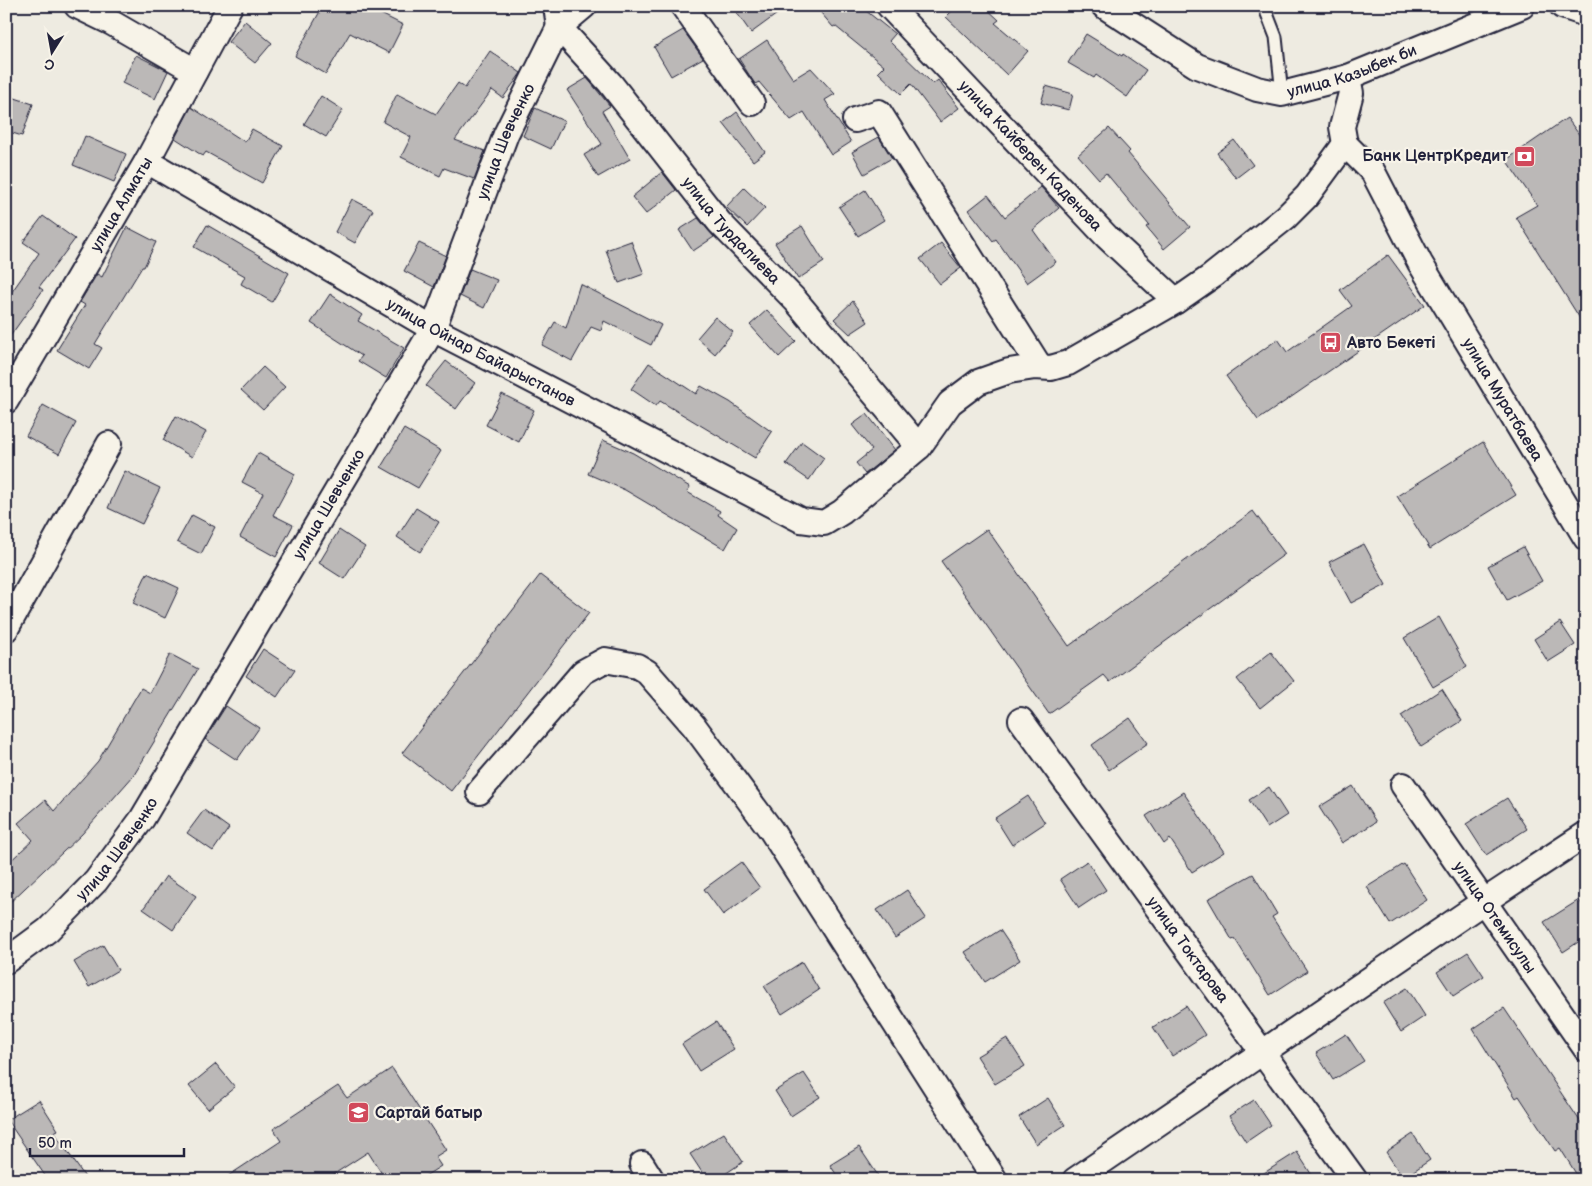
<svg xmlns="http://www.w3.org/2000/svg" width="1592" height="1186" font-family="'Balsamiq Sans',sans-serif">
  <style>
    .building { fill: #bbb8b7; stroke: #22223b }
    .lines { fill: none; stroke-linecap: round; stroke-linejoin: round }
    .service-casing { stroke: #22223b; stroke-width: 15 }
    .minor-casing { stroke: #22223b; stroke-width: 28 }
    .service { stroke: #f7f3e8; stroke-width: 11 }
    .minor { stroke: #f7f3e8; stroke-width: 24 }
    .labels { text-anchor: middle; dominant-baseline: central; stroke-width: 4.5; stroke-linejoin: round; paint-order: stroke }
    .street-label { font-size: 16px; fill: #22223b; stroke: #f7f3e8 }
    .poi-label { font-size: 16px; font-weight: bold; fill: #22223b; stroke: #f7f3e8; text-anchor: start }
  </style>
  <rect width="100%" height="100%" fill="#eeebe1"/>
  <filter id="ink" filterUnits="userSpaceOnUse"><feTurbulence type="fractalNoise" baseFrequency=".02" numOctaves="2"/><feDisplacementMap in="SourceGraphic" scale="10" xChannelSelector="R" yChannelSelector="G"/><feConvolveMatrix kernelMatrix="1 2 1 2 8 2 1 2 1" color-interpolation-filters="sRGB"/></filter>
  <g filter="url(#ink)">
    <path class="building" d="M323 6H365L403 25 389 53 350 33 326 74 295 56Z
      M732 6H788L751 33Z
      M815 6H860L895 34 889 41 933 84 938 80 959 108 940 122 911 84 901 94 878 72 884 66 835 26 833 27Z
      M957 6H984L999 20 995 23 1028 51 1007 75 946 17Z
      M245 21 272 43 255 63 228 42Z
      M683 30 703 58 671 76 654 47Z
      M1086 34 1122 56 1123 54 1146 70 1127 97 1096 75 1094 78 1068 63Z
      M767 40 793 79 811 68 835 94 825 100 851 142 831 155 804 112 791 120 759 82 755 84 739 59Z
      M490 51 521 73 503 98 492 90 455 140 485 151 474 179 444 168 440 176 401 157 411 137 383 122 397 94 436 114 458 83 465 88Z
      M136 55 168 71 155 99 122 83Z
      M587 78 610 106 602 111 630 159 598 177 584 155 602 144 567 90Z
      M1046 86 1073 94 1069 110 1041 103Z
      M6 95 33 104 22 136 6 131Z
      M321 96 343 110 326 137 304 124Z
      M191 107 245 142 252 129 283 146 262 183 206 152 203 156 175 138Z
      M535 108 564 121 551 149 523 136Z
      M737 112 765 152 753 161 723 123Z
      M1567 118 1586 144V328L1516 217 1537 205 1506 160Z
      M1109 128 1130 151 1128 153 1190 227 1164 249 1146 227 1149 225 1106 173 1099 179 1078 155Z
      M85 136 126 154 114 182 73 165Z
      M879 137 892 158 864 174 852 152Z
      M1234 140 1253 165 1236 178 1217 153Z
      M662 172 676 190 646 214 632 197Z
      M1041 187 1059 208 1033 230 1056 262 1027 283 996 239 993 241 969 210 988 195 1005 217Z
      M744 188 765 208 747 227 726 207Z
      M865 190 884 220 858 236 839 207Z
      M352 199 373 210 355 243 335 232Z
      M43 216 75 239 39 287 43 290 6 342V300L39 253 23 242Z
      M698 218 714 237 693 251 679 230Z
      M207 225 289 273 272 302 241 284 245 276 194 247Z
      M802 226 824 262 798 279 775 243Z
      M127 227 156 242 144 267H142L95 344 102 348 89 369 57 350 85 305 80 302 97 274 102 277Z
      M631 241 644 274 619 283 606 250Z
      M419 243 446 256 434 287 404 271Z
      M941 243 961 268 940 284 920 259Z
      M1388 255 1425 305 1258 420 1226 376 1278 339 1287 352 1352 306 1340 290Z
      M470 269 497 280 484 308 460 296Z
      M580 284 661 325 651 345 604 321 601 331 591 327 572 361 542 345 555 322 566 328Z
      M330 294 362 315 358 321 404 348 386 378 358 361 362 356 311 323Z
      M853 301 868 322 850 334 834 319Z
      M767 310 796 341 779 357 750 325Z
      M715 317 733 332 715 354 697 338Z
      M446 361 475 383 456 409 426 386Z
      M649 363 696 394 701 386 730 402 772 432 755 458 660 401 656 406 631 389Z
      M263 367 285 387 263 410 241 390Z
      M502 394 534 410 519 442 486 425Z
      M43 405 76 423 59 454 26 436Z
      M867 414 895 450 865 474 856 463 872 450 852 425Z
      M176 416 206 432 192 457 163 440Z
      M404 429 441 451 418 488 381 467Z
      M603 440 633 453 690 487 687 492 720 511 718 515 737 528 725 549 625 490 588 474Z
      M802 442 824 458 809 480 786 464Z
      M1483 442 1516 495 1430 549 1397 496Z
      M258 453 295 474 273 515 293 525 276 557 240 537 263 493 242 482Z
      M125 471 160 488 142 524 108 508Z
      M416 508 439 522 420 552 397 537Z
      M1253 511 1285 554 1110 682 1104 675 1049 714 941 561 987 529 1069 646Z
      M192 515 215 527 201 554 177 542Z
      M339 530 365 547 344 579 319 563Z
      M1364 544 1386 585 1351 603 1329 562Z
      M1523 547 1542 581 1507 600 1488 566Z
      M147 573 179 588 165 618 133 603Z
      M540 575 589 613 451 791 402 753Z
      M1439 617 1467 667 1433 687 1404 638Z
      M1560 622 1575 645 1548 662 1534 639Z
      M263 649 295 670 277 697 246 676Z
      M1271 652 1294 681 1260 708 1237 679Z
      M170 654 198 669 134 775 82 834 6 906V865L33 840 18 823 45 800 54 811 98 761 141 688 150 693Z
      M1442 689 1462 721 1421 747 1401 716Z
      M226 706 259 728 237 760 205 739Z
      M1130 718 1148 743 1109 770 1092 745Z
      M1353 786 1376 822 1342 843 1319 807Z
      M1269 787 1287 815 1267 828 1249 800Z
      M1183 792 1224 852 1192 872 1170 839 1164 844 1146 816Z
      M1028 796 1045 823 1012 845 995 818Z
      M1507 798 1527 829 1486 855 1466 824Z
      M204 810 229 828 213 851 187 833Z
      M1087 861 1106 890 1079 908 1060 879Z
      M741 862 760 888 723 915 704 889Z
      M1404 864 1427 900 1390 924 1367 887Z
      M1253 874 1277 914 1272 917 1307 971 1270 995 1235 939 1232 940 1208 899Z
      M166 876 196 896 173 930 143 909Z
      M907 890 926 918 895 938 877 910Z
      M1579 900 1586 911V937L1563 952 1544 922Z
      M1000 930 1020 960 985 982 965 952Z
      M103 945 118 970 89 987 74 962Z
      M1468 952 1484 976 1453 996 1437 972Z
      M802 962 819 990 782 1014 764 986Z
      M1407 988 1425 1016 1401 1032 1383 1003Z
      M1186 1006 1205 1035 1172 1056 1153 1027Z
      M1504 1008 1586 1130V1180H1580L1560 1148 1555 1151 1519 1096 1516 1098 1473 1029Z
      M716 1022 734 1049 699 1071 682 1044Z
      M1346 1034 1364 1061 1333 1080 1316 1053Z
      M1007 1038 1025 1066 995 1084 977 1056Z
      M216 1064 235 1087 208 1109 189 1086Z
      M392 1068 446 1150 435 1157 441 1166 419 1180H386L368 1152 325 1180H222L281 1141 273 1129 338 1086 347 1098Z
      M804 1073 820 1097 791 1116 775 1091Z
      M1048 1098 1065 1125 1036 1144 1019 1117Z
      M39 1100 58 1130 54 1132 87 1180H48L7 1120Z
      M1254 1100 1271 1125 1246 1142 1229 1116Z
      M724 1133 743 1162 716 1180H707L690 1154Z
      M1413 1134 1430 1160 1403 1178 1386 1152Z
      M859 1147 881 1180H840L830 1165Z
      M1297 1152 1315 1180H1253Z"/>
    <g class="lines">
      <defs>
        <path id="service" d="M1264 6 1276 37 1282 94"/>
        <g id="minor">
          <path d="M77 6 112 23 195 71"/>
          <path id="s1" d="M556 6 559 27 610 83 719 222 796 301 919 447"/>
          <path d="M683 6 752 103"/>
          <path id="s2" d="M889 6 1107 237 1176 301"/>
          <path id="s3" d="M1104 6 1197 66 1257 89 1282 94 1348 77 1522 6"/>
          <path d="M1562 6 1586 14"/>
          <path d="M855 120 879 112 1040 367"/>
          <path d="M1345 144 1342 127 1351 93 1348 77"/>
          <path id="s4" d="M147 161 433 329 801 520 824 523 842 512 919 447 950 403 978 382 1009 371 1035 367 1051 368 1068 363 1176 301 1212 276 1286 217 1307 196 1345 144 1373 172 1420 263 1586 538"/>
          <path id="s5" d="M6 401 147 161 230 6"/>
          <path d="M6 629 109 444"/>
          <path id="s6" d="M1021 720 1355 1180"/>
          <path id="s7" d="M1403 785 1586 1049"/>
          <path d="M479 792 583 672 605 660 637 666 647 672 694 726 771 830 995 1180"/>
          <path id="s8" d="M6 961 48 930 96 881 142 819 433 329 506 134 559 27 584 6"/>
          <path d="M642 1164 652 1180"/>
          <path d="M1075 1180 1483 902 1586 834"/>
        </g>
      </defs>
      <use href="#service" class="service-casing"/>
      <use href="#minor" class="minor-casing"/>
      <use href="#service" class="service"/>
      <use href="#minor" class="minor"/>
    </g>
  </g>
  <defs>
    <symbol id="bank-square" viewBox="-11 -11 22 22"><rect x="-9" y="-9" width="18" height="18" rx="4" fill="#d1495b" stroke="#f7f3e8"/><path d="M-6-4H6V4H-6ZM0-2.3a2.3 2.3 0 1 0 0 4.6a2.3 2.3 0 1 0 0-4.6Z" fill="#fff"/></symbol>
    <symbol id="bus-square" viewBox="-11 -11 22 22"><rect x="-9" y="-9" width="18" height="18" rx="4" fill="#d1495b" stroke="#f7f3e8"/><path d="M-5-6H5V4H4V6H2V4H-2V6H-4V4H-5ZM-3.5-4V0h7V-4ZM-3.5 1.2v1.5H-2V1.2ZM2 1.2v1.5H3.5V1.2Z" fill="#fff"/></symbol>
    <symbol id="school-square" viewBox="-11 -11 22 22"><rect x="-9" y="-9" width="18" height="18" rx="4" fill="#d1495b" stroke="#f7f3e8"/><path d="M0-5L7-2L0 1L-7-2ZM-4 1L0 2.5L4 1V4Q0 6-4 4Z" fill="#fff"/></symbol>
  </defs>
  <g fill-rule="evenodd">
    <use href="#bank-square" x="1512" y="144" width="25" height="25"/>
    <use href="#bus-square" x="1318" y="330" width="25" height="25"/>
    <use href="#school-square" x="346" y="1100" width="25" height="25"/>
  </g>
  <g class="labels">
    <g class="street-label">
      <text stroke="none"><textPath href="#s3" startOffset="274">улица Казыбек би</textPath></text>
      <text stroke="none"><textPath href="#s8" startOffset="969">улица Шевченко</textPath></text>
      <text stroke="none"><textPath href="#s2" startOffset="206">улица Кайберен Каденова</textPath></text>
      <text stroke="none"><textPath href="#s5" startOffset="228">улица Алматы</textPath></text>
      <text stroke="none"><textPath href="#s1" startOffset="288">улица Турдалиева</textPath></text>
      <text stroke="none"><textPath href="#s4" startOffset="385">улица Ойнар Байарыстанов</textPath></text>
      <text stroke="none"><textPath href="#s4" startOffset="1732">улица Муратбаева</textPath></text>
      <text stroke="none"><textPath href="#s8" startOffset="564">улица Шевченко</textPath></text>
      <text stroke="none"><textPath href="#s8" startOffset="159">улица Шевченко</textPath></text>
      <text stroke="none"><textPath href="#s7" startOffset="161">улица Отемисулы</textPath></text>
      <text stroke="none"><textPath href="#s6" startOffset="284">улица Токтарова</textPath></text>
    </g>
    <g class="poi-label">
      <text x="1508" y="156" text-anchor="end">Банк ЦентрКредит</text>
      <text x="1347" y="343">Авто Бекетi</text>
      <text x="375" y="1113">Сартай батыр</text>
    </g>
  </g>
  <rect width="1592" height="1186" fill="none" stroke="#f7f3e8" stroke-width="25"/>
  <rect x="12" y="12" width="1567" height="1161" fill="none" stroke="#22223b" stroke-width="2" filter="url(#ink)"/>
  <g transform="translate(52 52) rotate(191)" stroke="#f7f3e8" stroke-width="4" paint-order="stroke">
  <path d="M0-4L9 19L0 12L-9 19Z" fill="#22223b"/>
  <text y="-8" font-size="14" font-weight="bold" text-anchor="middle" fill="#22223b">С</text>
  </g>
  <path d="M30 1148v8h154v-8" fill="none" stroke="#22223b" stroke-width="2.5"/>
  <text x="38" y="1148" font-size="15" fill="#22223b" stroke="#f7f3e8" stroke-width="4" paint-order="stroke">50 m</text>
</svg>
